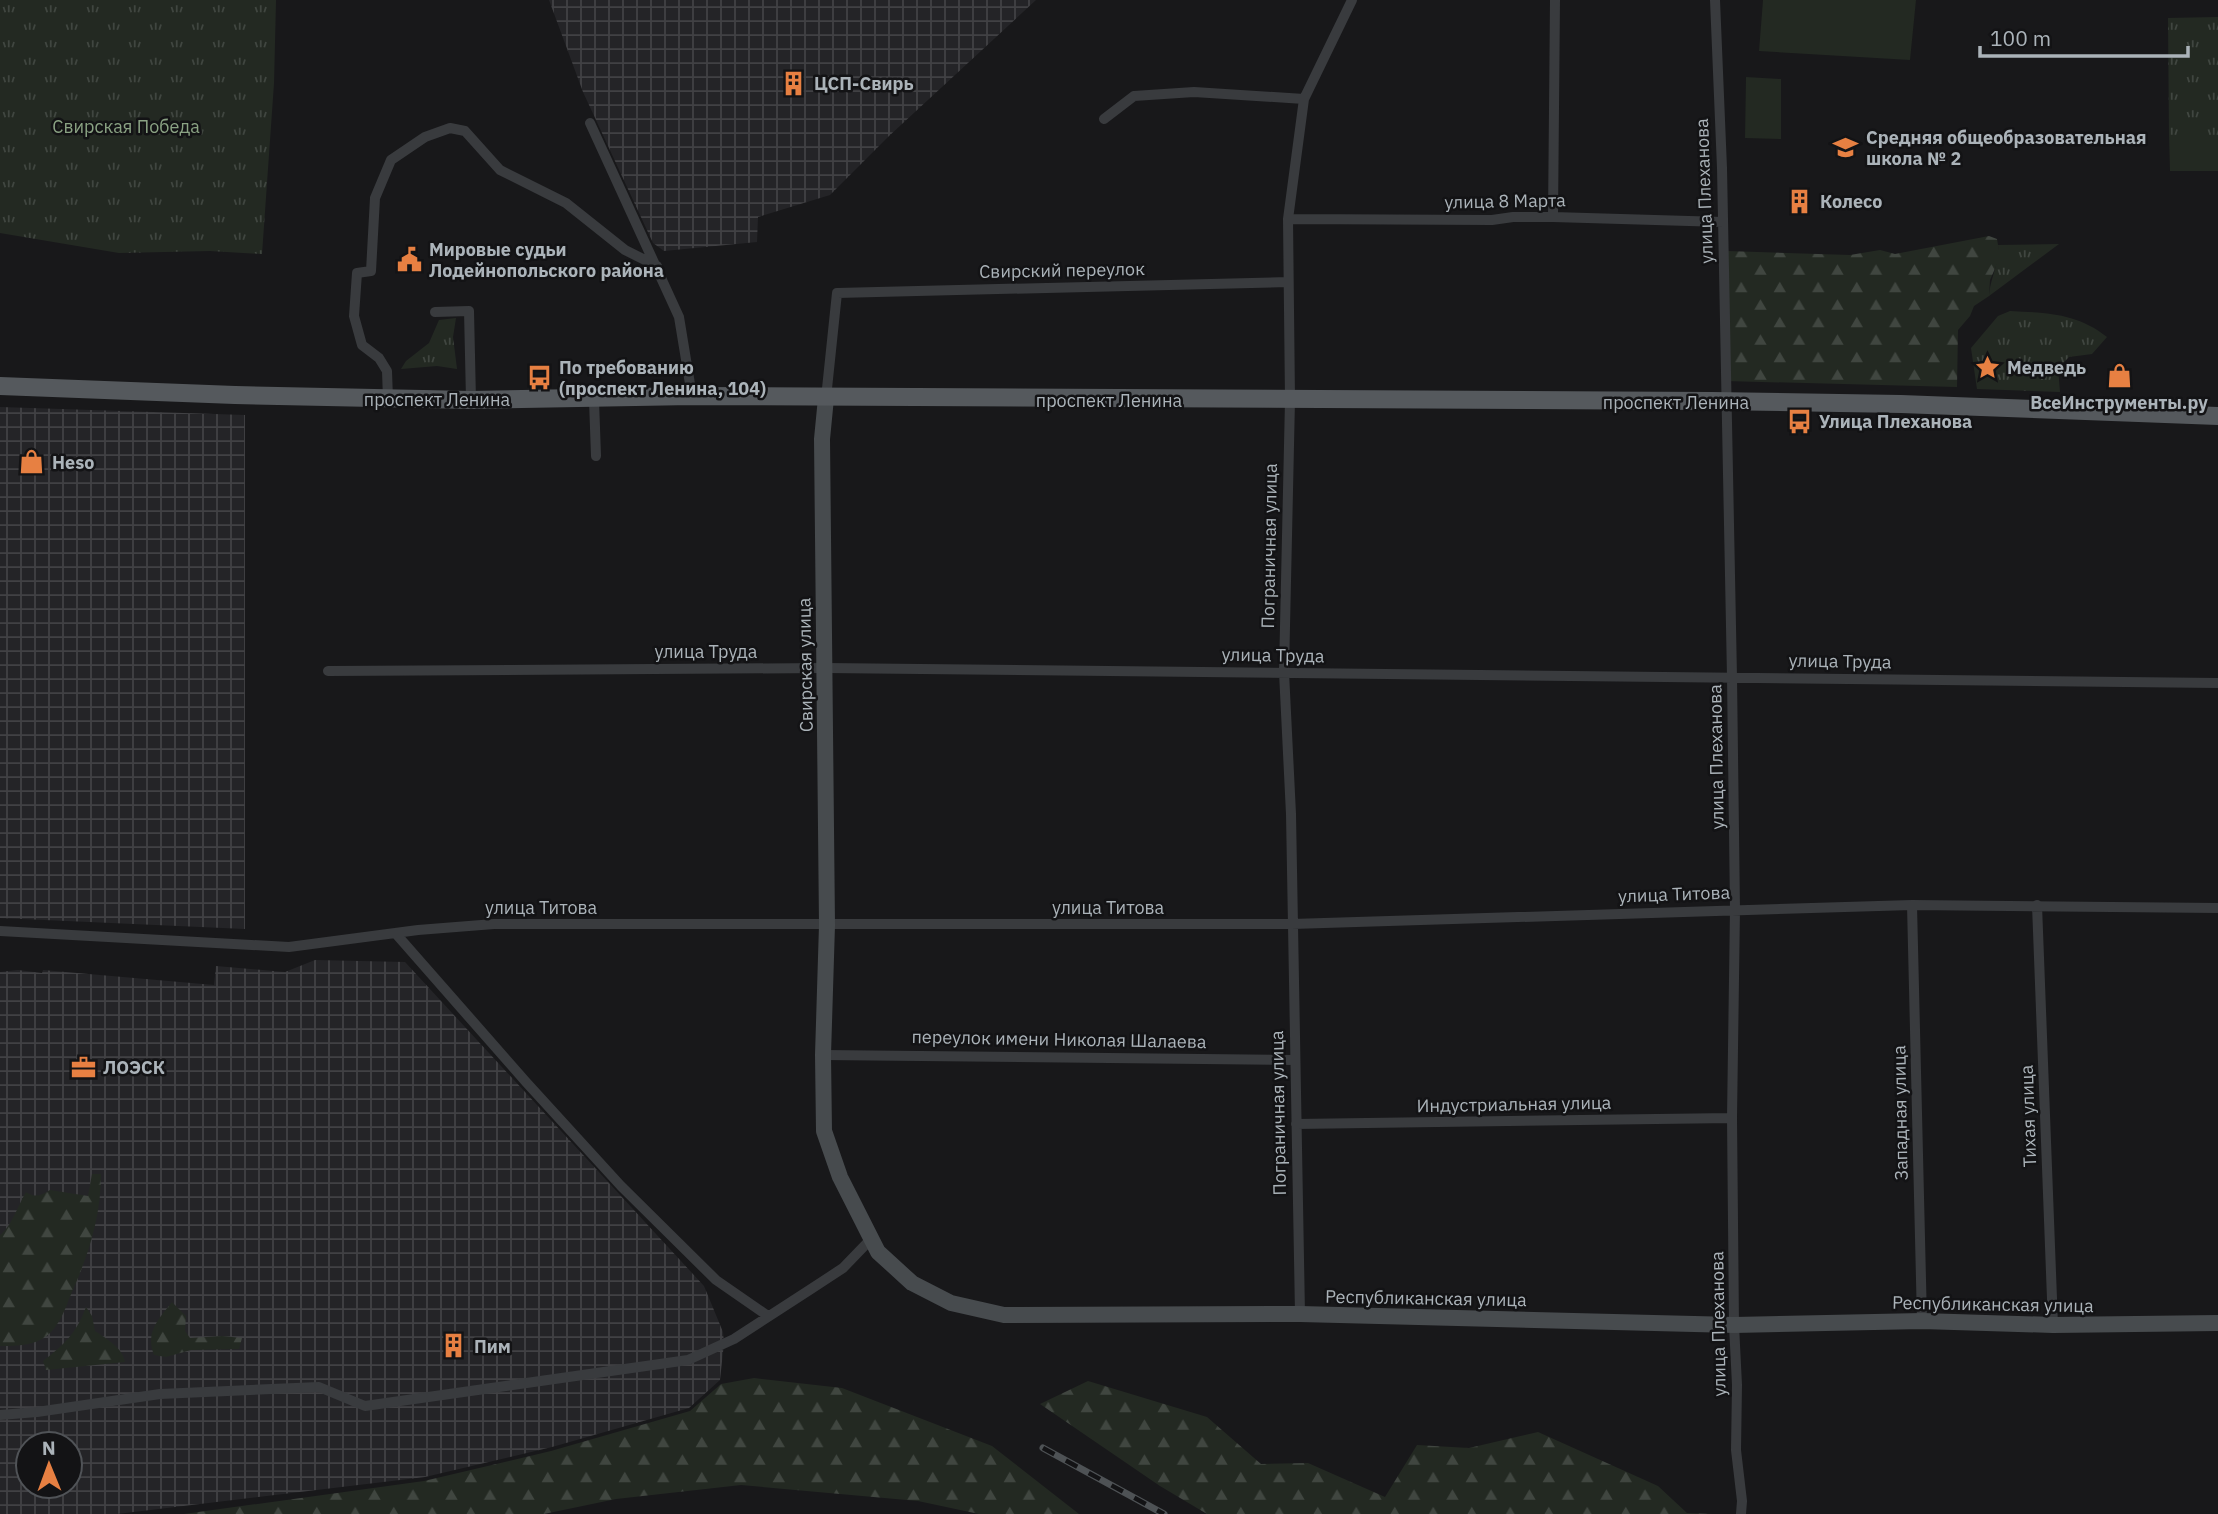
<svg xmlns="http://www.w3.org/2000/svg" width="2218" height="1514" font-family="'IBM Plex Sans',sans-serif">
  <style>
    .industrial { fill: url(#industrial-grid); fill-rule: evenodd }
    .grass { fill: url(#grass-tufts) }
    .forest { fill: url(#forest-firs) }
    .pitch { fill: #232922 }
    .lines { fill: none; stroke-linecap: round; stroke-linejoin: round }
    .street { stroke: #393b3e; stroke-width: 10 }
    .secondary { stroke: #474b4e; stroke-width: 16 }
    .primary { stroke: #55595d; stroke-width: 18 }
    .rail-casing { stroke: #4e5255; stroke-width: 7 }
    .rail { stroke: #131315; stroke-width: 4.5; stroke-dasharray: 13; stroke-linecap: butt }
    .labels { text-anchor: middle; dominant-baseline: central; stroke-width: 5; stroke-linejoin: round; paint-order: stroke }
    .poi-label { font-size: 18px; font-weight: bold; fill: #abb3b9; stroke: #131315; text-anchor: start }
    .park-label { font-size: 18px; fill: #8aa283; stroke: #131315 }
    .street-label { font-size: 18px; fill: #abb3b9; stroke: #131315 }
  </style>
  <defs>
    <pattern id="industrial-grid" width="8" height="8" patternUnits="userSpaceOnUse" patternTransform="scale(1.75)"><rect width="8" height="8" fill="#242427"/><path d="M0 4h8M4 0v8" fill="none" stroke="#414144"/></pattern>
    <pattern id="grass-tufts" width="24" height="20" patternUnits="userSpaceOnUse" patternTransform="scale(1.75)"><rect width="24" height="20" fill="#232922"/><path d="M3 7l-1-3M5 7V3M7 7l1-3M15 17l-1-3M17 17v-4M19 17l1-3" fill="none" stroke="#404640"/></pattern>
    <pattern id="forest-firs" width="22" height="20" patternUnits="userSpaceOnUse" patternTransform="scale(1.75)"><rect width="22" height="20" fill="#232922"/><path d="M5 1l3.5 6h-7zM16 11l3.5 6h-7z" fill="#404640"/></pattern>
  </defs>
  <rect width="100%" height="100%" fill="#18181a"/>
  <path class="industrial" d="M549 0H1036L889 136 830 195 758 217 757 242 664 251 653 243 583 92Z
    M0 407 245 415V929L0 918Z
    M315 960 405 962 704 1286 723 1332 724 1343 720 1380 689 1408 552 1447 425 1477 117 1514H0V972L18 970 42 973 43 970 214 985 216 966 285 972ZM28 1444H70V1486H28Z"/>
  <path class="grass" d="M0 0H276L274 83 262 254 210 251 119 253 0 233Z
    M2218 17V135H2169L2168 18Z
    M2059 244 1989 296C1990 278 2000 263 1998 245Z
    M2010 311C2047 313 2077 313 2107 337L2092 354 2069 357 2058 368 2060 392 1977 389 1971 348 1998 316Z
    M456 318 453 337 457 369 437 366 401 369 406 361 429 343 439 320Z"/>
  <path class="forest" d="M1989 236 1997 239 2000 257 1990 280 1989 296 1974 306 1970 316 1958 330 1957 387 1726 381 1727 251 1850 255 1880 250 1895 254Z
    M92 1174H101C101 1219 87 1259 69 1299 65 1310 59 1324 51 1332 38 1346 17 1346 0 1346V1235C12 1226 18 1205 26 1192 35 1198 41 1196 50 1190L88 1196Z
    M172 1302 186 1316 185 1331 190 1338 222 1336 242 1338 239 1349 191 1350 166 1357 154 1355C145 1332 158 1320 172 1302Z
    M86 1307 92 1316 95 1331C107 1339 123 1348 125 1362L46 1370 43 1361C63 1346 78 1331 86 1307Z
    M754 1378 842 1388 992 1446 1079 1514H979L918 1501 741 1485 616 1499 544 1514H184L424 1481 551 1451 690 1411 721 1384Z
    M1088 1381 1207 1417 1261 1464 1308 1463 1385 1497 1417 1445 1469 1448 1538 1432 1658 1486 1687 1513 1713 1514H1207L1160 1486 1040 1404Z"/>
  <path class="pitch" d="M1763 0H1916L1910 60 1759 51Z
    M1746 77 1781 79V139L1745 138Z
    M2169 135H2218V171H2170Z"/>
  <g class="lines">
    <path class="street" d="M1715 0 1722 168 1732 677 1735 909 1732 1118 1734 1325 1737 1385 1736 1450 1742 1501 1741 1514
      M1104 119 1134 96 1194 92 1304 99
      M590 123 679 317 692 396
      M1553 217 1555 0
      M1288 219 1492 220 1513 217H1553L1723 222
      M435 312 469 311 471 400
      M826 398 837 293 1288 282
      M388 399 387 371 379 358 362 345 354 316 357 273 371 271 375 198 391 160 425 137 450 128 465 131 500 170 566 203 625 250 657 266
      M594 400 596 456
      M328 671 825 668 2218 683
      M1912 905 1922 1321
      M2037 905 2053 1325
      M0 931 289 947 418 930 494 924H1292L1912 905 2218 908
      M397 935 526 1082 621 1186 716 1280 768 1316
      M823 1055 1294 1060
      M1296 1124 1732 1118
      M1300 1314 1291 814 1284 672 1290 400 1288 219 1304 99 1352 0
      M0 1415 37 1412 160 1394 319 1387 365 1406 688 1360 734 1339 811 1289 843 1268 871 1239"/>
    <path class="secondary" d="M826 398 822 439 827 925 823 1055 824 1131 840 1177 878 1252 912 1283 951 1303 1004 1315 1300 1314 1734 1325 1922 1321 2053 1325 2218 1323"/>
    <path class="primary" d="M0 386 235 395 471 400 692 396 1712 401 1901 404 2218 416"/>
    <defs>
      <path id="rail" d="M1043 1448 1164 1514"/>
    </defs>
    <use href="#rail" class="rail-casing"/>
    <use href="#rail" class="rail"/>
  </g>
  <defs>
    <symbol id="building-bare" viewBox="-9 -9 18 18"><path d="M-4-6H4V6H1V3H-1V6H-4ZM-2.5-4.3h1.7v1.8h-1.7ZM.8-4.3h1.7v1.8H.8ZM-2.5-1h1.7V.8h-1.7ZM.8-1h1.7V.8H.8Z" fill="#e78042" stroke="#131315" stroke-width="2.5" paint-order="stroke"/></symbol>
    <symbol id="school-bare" viewBox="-9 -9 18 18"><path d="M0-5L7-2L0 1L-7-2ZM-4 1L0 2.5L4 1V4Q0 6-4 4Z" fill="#e78042" stroke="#131315" stroke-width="2.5" paint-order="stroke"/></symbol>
    <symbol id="civic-bare" viewBox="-9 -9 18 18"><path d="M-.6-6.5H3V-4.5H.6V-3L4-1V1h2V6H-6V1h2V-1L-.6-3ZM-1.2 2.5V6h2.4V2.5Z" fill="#e78042" stroke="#131315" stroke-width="2.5" paint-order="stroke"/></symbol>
    <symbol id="sight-bare" viewBox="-9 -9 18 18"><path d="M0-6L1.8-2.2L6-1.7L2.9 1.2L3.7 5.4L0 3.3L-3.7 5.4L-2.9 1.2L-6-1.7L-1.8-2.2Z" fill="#e78042" stroke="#131315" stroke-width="2.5" paint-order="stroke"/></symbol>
    <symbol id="shop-bare" viewBox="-9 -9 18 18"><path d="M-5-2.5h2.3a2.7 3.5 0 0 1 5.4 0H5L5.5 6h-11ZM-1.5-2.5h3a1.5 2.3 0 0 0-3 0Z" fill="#e78042" stroke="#131315" stroke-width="2.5" paint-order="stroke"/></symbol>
    <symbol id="bus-bare" viewBox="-9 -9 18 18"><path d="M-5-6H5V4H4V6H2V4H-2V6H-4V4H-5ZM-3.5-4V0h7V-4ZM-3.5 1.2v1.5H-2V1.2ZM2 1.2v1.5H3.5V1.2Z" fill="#e78042" stroke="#131315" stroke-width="2.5" paint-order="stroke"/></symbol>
    <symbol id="office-bare" viewBox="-9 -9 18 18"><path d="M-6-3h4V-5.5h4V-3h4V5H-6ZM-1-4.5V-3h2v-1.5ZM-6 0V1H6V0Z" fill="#e78042" stroke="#131315" stroke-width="2.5" paint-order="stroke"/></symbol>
  </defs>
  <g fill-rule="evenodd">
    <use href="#building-bare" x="776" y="66" width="35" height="35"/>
    <use href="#school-bare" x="1828" y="130" width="35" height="35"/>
    <use href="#building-bare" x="1782" y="184" width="35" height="35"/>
    <use href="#civic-bare" x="392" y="242" width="35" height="35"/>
    <use href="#sight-bare" x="1970" y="350" width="35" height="35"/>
    <use href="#shop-bare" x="2102" y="358" width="35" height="35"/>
    <use href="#bus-bare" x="522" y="360" width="35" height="35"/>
    <use href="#bus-bare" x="1782" y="404" width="35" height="35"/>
    <use href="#shop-bare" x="14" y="444" width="35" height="35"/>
    <use href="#office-bare" x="66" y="1050" width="35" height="35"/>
    <use href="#building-bare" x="436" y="1328" width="35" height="35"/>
  </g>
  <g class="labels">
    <g class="poi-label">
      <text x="814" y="83">ЦСП-Свирь</text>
      <text x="1866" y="137">Средняя общеобразовательная<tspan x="1866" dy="21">школа № 2</tspan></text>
      <text x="1820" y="201">Колесо</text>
      <text x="429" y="249">Мировые судьи<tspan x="429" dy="21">Лодейнопольского района</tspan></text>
      <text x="559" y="367">По требованию<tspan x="559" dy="21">(проспект Ленина, 104)</tspan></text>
      <text x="2007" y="367">Медведь</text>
      <text x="2119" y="402" text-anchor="middle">ВсеИнструменты.ру</text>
      <text x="1819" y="421">Улица Плеханова</text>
      <text x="52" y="462">Heso</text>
      <text x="103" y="1067">ЛОЭСК</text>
      <text x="474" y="1346">Пим</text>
    </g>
    <g class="park-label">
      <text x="126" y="126">Свирская Победа</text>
    </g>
    <g class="street-label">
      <text transform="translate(1704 191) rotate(-92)">улица Плеханова</text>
      <text transform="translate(1505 201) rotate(-1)">улица 8 Марта</text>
      <text transform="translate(1062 270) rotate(-1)">Свирский переулок</text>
      <text x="437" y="399">проспект Ленина</text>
      <text x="1109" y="400">проспект Ленина</text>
      <text x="1676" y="402">проспект Ленина</text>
      <text transform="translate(1269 546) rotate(-89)">Пограничная улица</text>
      <text x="706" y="651">улица Труда</text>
      <text transform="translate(1273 655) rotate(1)">улица Труда</text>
      <text transform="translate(1840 661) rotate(1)">улица Труда</text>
      <text transform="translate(805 665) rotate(-91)">Свирская улица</text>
      <text transform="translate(1716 757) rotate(-91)">улица Плеханова</text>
      <text transform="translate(1674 894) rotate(-2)">улица Титова</text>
      <text x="541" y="907">улица Титова</text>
      <text x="1108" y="907">улица Титова</text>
      <text transform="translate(1059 1039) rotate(1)">переулок имени Николая Шалаева</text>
      <text transform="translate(1514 1104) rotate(-1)">Индустриальная улица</text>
      <text transform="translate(1278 1113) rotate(-91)">Пограничная улица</text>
      <text transform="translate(1900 1113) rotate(-91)">Западная улица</text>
      <text transform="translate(2028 1116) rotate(-92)">Тихая улица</text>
      <text transform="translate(1426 1298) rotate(1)">Республиканская улица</text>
      <text transform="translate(1993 1304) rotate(1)">Республиканская улица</text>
      <text transform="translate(1718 1324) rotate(-91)">улица Плеханова</text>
    </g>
  </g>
  <g transform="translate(49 1465) rotate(359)"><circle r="33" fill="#131315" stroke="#505357" stroke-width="2"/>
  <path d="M0-5L12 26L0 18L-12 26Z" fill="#e78042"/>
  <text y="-10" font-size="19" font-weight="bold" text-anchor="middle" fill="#abb3b9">N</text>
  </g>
  <path d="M1980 46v10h208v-10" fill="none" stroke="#abb3b9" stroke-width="3.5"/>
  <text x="1990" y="46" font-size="21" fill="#abb3b9" stroke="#131315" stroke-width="5" paint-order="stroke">100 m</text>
</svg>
